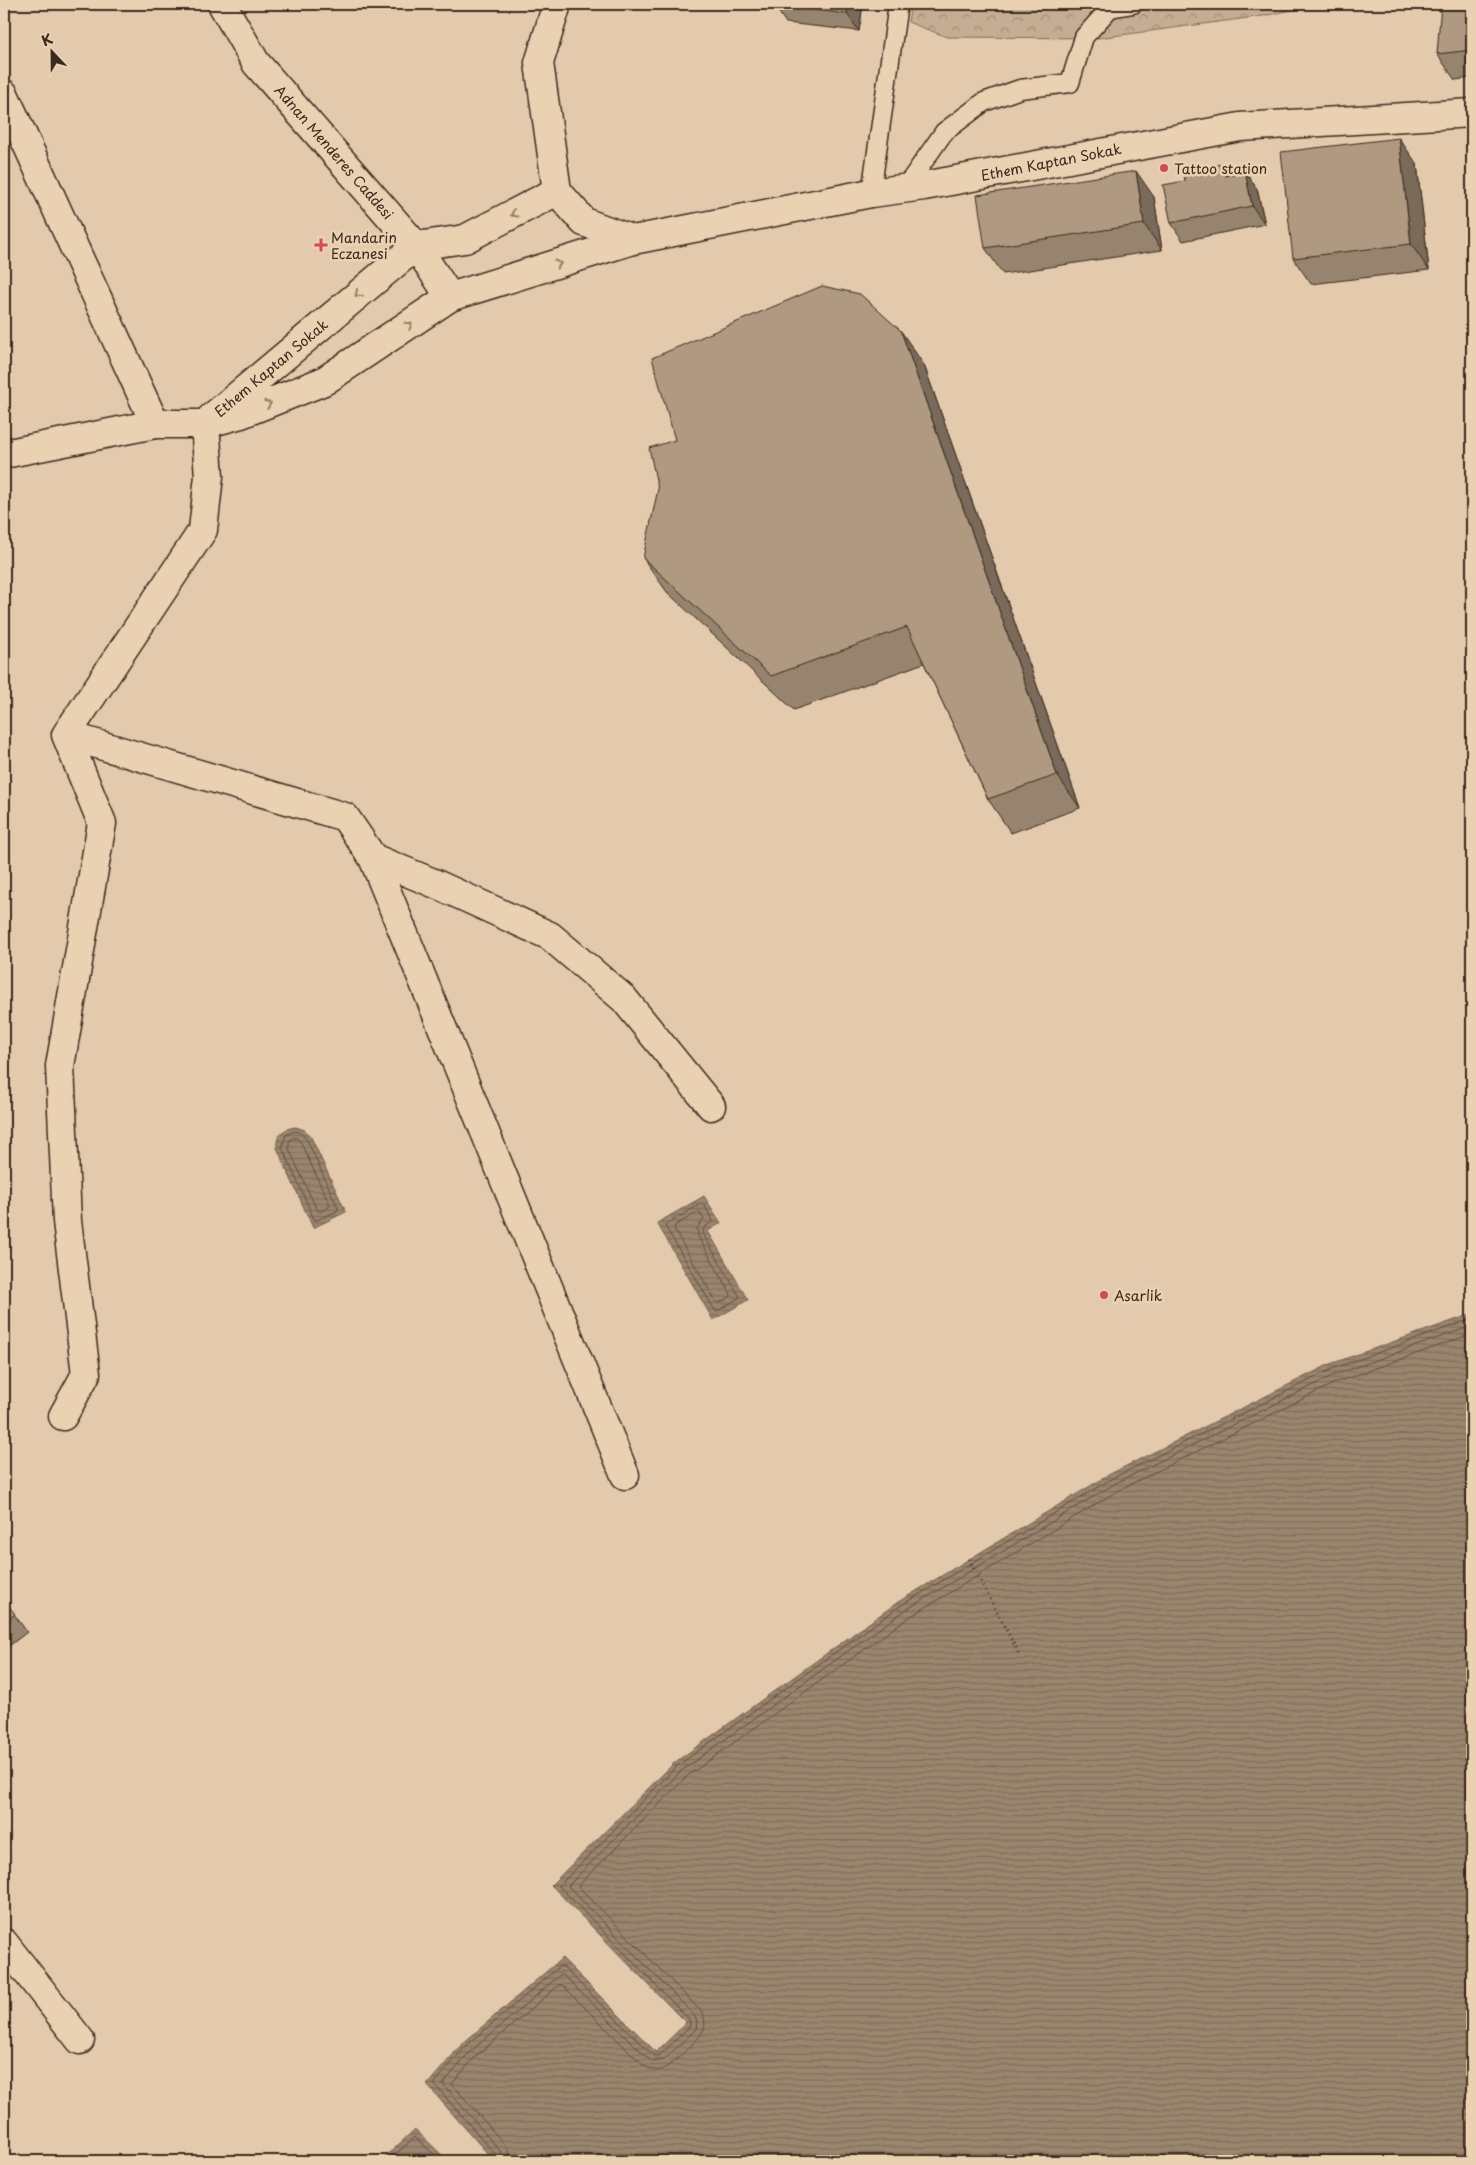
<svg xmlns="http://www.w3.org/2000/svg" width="1476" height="2165" font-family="'Playpen Sans',sans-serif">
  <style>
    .forest { fill: url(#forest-crowns); stroke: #806c58 }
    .water { fill: url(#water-rules); stroke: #74614e }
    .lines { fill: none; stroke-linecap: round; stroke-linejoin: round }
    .shore { stroke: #614e3e; stroke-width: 1 }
    .service-casing { stroke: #3b2a1e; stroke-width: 21 }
    .minor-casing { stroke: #3b2a1e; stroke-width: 31 }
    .tertiary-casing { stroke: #3b2a1e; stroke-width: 31 }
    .path { stroke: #3b2a1e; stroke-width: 3; stroke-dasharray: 1 4; stroke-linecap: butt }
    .service { stroke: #ead1b2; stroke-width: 18 }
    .minor { stroke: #ead1b2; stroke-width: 28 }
    .tertiary { stroke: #ead1b2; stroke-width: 28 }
    .wall { fill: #96846e; stroke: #3b2a1e }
    .shaded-wall { fill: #7a6b5a; stroke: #3b2a1e }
    .building { fill: #af9980; stroke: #3b2a1e }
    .oneway { stroke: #927e68 }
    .poi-dot { fill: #d1495b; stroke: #ead1b2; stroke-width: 2 }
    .labels { text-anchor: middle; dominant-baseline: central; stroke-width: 5; stroke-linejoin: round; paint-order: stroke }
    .street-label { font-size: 14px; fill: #3b2a1e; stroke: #ead1b2 }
    .poi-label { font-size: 14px; fill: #3b2a1e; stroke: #ead1b2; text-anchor: start }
  </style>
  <defs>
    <pattern id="forest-crowns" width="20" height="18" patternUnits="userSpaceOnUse" patternTransform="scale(1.25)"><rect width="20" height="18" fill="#c4ad92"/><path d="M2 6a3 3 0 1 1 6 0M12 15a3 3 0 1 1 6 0" fill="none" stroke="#a08d77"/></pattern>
    <pattern id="water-rules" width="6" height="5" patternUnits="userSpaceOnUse" patternTransform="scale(1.25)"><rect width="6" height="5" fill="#9a856e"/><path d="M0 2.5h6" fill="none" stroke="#7f6d5a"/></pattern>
  </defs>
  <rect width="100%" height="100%" fill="#e3caac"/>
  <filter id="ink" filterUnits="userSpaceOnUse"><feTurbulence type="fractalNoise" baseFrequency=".02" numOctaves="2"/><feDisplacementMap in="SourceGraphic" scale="10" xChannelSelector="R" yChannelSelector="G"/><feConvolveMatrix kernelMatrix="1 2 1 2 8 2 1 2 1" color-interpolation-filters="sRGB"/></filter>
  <g filter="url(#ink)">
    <path class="forest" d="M911 4H1321L1263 16 1098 38 947 37 908 22Z"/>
    <path class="water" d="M296 1127 305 1130 311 1137 346 1212 313 1228 277 1148C275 1135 284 1128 296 1127Z
      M704 1196 721 1223 708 1231 748 1300 713 1320 657 1223Z
      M1472 1314V2161H494L427 2085 462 2044 562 1958 656 2052 686 2023 551 1885 674 1763 898 1602 1110 1474 1330 1364Z
      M415 2129 448 2161H381Z"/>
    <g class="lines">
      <path class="shore" d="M299 1132 307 1140 338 1208 337 1211 317 1220 314 1219 282 1147 286 1135 292 1132Z
        M293 1138H297L301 1143 330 1205 329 1207 320 1212 317 1210 289 1149V1141Z
        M701 1204 704 1205 713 1221 704 1228 703 1234 740 1297 716 1312 665 1226Z
        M699 1212 704 1219 697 1228 698 1236 731 1294 730 1297 719 1303 716 1302 674 1229 675 1226Z
        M388 2161 415 2137 441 2161
        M498 2161 497 2156 434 2084 465 2047 560 1966 563 1967 654 2056 660 2055 690 2026 689 2019 559 1886 677 1766 900 1606 1113 1478 1332 1369 1472 1319
        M504 2161 501 2152 443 2084 470 2052 560 1975H563L652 2062 664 2060 696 2029 697 2021 694 2015 568 1886 681 1771 904 1611 1116 1483 1334 1375 1472 1326
        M512 2161 507 2147 452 2084 475 2057 559 1985H562L642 2064C648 2069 654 2071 661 2070 670 2067 701 2038 704 2029 706 2022 704 2015 700 2010L578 1886 686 1777 908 1618 1119 1490 1337 1382 1472 1334"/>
      <defs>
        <path id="service" d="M905 188 944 132 984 102 1020 89 1070 83 1084 37 1110 8 1133 4
          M871 193 898 4"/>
        <path id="minor" d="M4 94 155 424
          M557 191 584 222 633 240 871 193 924 186 1240 127 1472 113
          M557 191 539 63 557 4
          M211 418 416 246 465 239 557 191
          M205 424 241 414 324 381 450 297 633 240
          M66 735 345 817 373 858 436 884 550 936 624 999 711 1106
          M373 858 625 1475
          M63 1416 86 1374 67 1221 60 1066 102 823 66 735 203 530 209 476 205 424
          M4 1943 80 2040"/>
        <path id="tertiary" d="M222 4 256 63 416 246 450 297
          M4 454 155 424H205"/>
      </defs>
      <use href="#service" class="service-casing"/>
      <use href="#minor" class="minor-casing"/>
      <use href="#tertiary" class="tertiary-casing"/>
      <path class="path" d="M969 1559 1019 1654"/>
      <use href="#service" class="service"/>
      <use href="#minor" class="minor"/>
      <use href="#tertiary" class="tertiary"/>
    </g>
    <path class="wall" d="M863 4 859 31 786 23 774 5Z
      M1472 4V78L1455 80 1437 54Z
      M1222 164 1230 174 1245 171 1257 189 1265 224 1183 241 1171 223 1185 181Z
      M1417 164 1429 270 1311 284 1293 258Z
      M1154 197 1162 250 1003 274 985 248Z
      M924 365 1080 808 1011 833 988 799 924 663 794 710 667 592 643 558Z
      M4 1600 27 1632 4 1650Z"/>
    <path class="shaded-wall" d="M848 4H863L859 31 847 14Z
      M1399 138 1417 164 1429 270 1411 244Z
      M1222 164 1235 181 1225 176Z
      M1136 171 1154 197 1162 250 1144 224Z
      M1245 171 1257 189 1265 224 1252 206Z
      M901 331 924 365 1080 808 1057 775Z"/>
    <path class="building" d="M774 4H848L847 14 774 5Z
      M1441 4H1472V50L1437 54Z
      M1399 138 1411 244 1293 258 1281 152Z
      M1222 164 1225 176 1245 171 1252 206 1171 223 1163 185 1185 181 1183 171Z
      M1136 171 1144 224 985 248 977 195Z
      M822 286 860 294 901 331 1057 775 988 799 907 627 771 676 643 558 658 489 649 448 675 440 652 358Z
      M4 1600 15 1614 4 1623Z"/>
    <defs><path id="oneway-chevron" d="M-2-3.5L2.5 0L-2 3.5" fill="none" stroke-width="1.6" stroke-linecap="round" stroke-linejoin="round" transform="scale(1.25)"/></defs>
    <g class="oneway">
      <use href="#oneway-chevron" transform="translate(514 214) rotate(151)"/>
      <use href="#oneway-chevron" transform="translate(558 264) rotate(-17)"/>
      <use href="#oneway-chevron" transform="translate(358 294) rotate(140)"/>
      <use href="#oneway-chevron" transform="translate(409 325) rotate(-34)"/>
      <use href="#oneway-chevron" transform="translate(268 404) rotate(-22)"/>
    </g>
  </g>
  <g class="poi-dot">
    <circle cx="1164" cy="168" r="5"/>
    <path d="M318.5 237.5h5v5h5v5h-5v5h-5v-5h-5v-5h5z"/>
    <circle cx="1104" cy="1295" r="5"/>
  </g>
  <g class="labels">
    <g class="street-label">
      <text transform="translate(334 152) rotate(49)">Adnan Menderes Caddesi</text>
      <text transform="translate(1051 162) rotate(-11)">Ethem Kaptan Sokak</text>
      <text transform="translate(271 368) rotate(-40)">Ethem Kaptan Sokak</text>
    </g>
    <g class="poi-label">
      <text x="1174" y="168">Tattoo station</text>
      <text x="331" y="237">Mandarin<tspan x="331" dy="16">Eczanesi</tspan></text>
      <text x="1114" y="1295">Asarlik</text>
    </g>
  </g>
  <rect width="1476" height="2165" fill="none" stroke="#ead1b2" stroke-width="20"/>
  <rect x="10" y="10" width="1456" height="2145" fill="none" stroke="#3b2a1e" stroke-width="2" filter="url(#ink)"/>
  <g transform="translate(52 52) rotate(338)" stroke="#ead1b2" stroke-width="4" paint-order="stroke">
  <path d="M0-4L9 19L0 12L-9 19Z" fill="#3b2a1e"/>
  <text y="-8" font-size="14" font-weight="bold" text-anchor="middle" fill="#3b2a1e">K</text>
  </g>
</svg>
